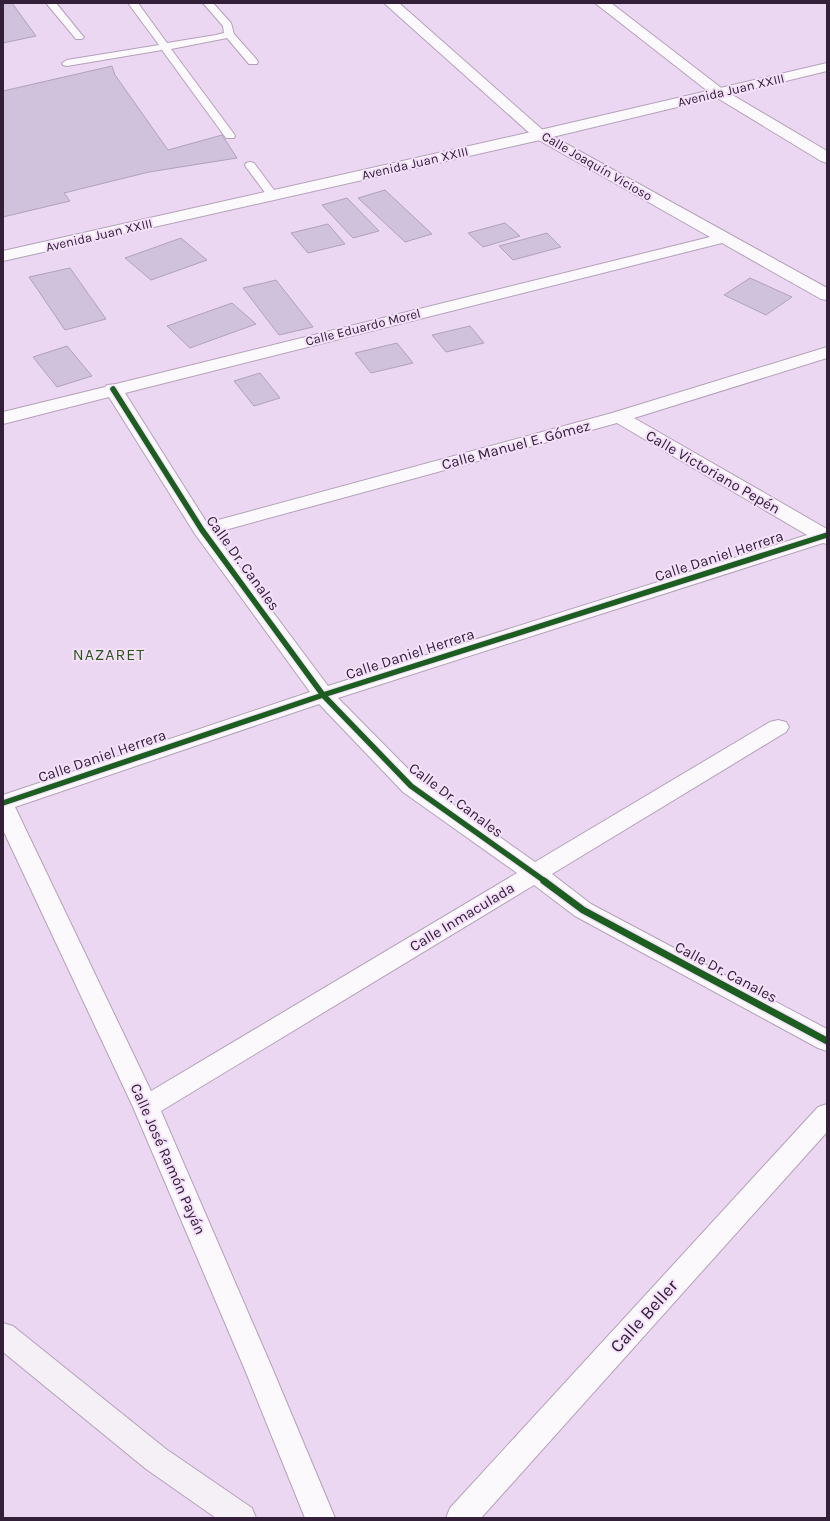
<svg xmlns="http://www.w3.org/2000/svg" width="830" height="1521" font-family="Karla,sans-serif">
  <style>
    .building { fill: #d0c2dc; stroke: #b0a2ba }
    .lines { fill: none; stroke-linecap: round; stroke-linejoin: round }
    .service-casing { stroke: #b3a1b9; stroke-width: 2 }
    .minor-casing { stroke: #b3a1b9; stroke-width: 2 }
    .tertiary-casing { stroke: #b3a1b9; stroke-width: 2 }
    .secondary-casing { stroke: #b3a1b9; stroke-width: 2 }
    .service { fill: #fcf9fd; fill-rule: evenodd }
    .minor { fill: #fcf9fd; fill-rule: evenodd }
    .tertiary { fill: #fcf9fd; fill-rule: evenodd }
    .secondary { fill: #f4f0f6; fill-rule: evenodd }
    .cycleway-far1-casing { stroke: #f4e0fa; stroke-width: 8 }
    .cycleway-casing { stroke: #f4e0fa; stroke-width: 10 }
    .cycleway-far1 { stroke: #1b5e20; stroke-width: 5.5 }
    .cycleway { stroke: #1b5e20; stroke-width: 7 }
    .labels { text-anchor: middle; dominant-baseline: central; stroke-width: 4; stroke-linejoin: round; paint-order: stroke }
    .far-street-label { font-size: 13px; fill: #332038; stroke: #f4e0fa }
    .street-label { font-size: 15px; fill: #332038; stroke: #f4e0fa }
    .neighbourhood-label { font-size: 16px; letter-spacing: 1px; fill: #2d571d; stroke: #f4e0fa }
    .near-street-label { font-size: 18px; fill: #332038; stroke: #f4e0fa }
  </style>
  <rect width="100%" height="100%" fill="#ecd7f2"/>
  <path class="building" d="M12 3 36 36 3 43V4Z
    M112 66 115 75 168 150 222 135 237 158 149 172 64 193 70 201 3 217V91Z
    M385 190 432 234 405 242 358 198Z
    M347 198 379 231 353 238 322 205Z
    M505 223 520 236 483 247 468 233Z
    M328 224 345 244 308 253 291 233Z
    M547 233 561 247 513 260 499 246Z
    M181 238 207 260 151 280 125 258Z
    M70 268 106 319 65 330 29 277Z
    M750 278 792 297 766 315 724 295Z
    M276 280 313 327 279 335 243 288Z
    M232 303 256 324 190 348 167 326Z
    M470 326 484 343 446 352 432 335Z
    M397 343 413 363 371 373 355 353Z
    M67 346 92 376 57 387 33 357Z
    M260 373 280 398 254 406 234 381Z"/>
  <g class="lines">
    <defs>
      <path id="service" d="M46 3H56L82 35 84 37 82 39H76Z
        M128 3H138L167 43 216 35 224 33 223 26 203 3H213L231 23 234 34 257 60 258 62 257 64H249L227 38 171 49 234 134 235 136 234 138H226L162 50 67 66 63 65 62 63 67 60 159 45Z
        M250 162 254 163 277 194 278 196 277 198H269L246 167 245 165 246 163Z"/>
      <path id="minor" d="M384 3H399L545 132 827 288V300L821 299 722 243 125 393 207 523 612 413 827 347V358L634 418 827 529V544L823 543 338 698 419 780 535 862 770 722 778 720 786 722 789 727 786 732 552 874 591 904 827 1029V1051L818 1048 575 916 534 885 161 1111 273 1370 335 1518H305L245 1370 133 1107 3 830V795L310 692 195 534 109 397 3 424V412L105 387 107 385 116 384 710 237 535 138ZM617 423 807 535 328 686 214 533ZM319 704 403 792 517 873 151 1091 15 807Z
        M595 3H611L724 90 827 151V163L821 161 714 96Z
        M827 1104V1132L481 1518H446L450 1508 818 1107Z"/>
      <path id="tertiary" d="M827 63V71L540 140 3 261V251L540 130Z"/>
      <path id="secondary" d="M3 1323 13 1326 166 1449 252 1508 256 1518H216L146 1469 3 1352Z"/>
    </defs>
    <use href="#service" class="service-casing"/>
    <use href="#minor" class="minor-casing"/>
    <use href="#tertiary" class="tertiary-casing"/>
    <use href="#secondary" class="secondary-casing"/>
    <use href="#service" class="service"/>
    <use href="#minor" class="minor"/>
    <use href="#tertiary" class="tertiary"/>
    <use href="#secondary" class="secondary"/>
    <defs>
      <path id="cycleway-far1" d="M113 389 202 530 323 695 411 786 546 882
        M3 803 323 695 827 535"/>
      <path id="cycleway" d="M544 881 583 910 827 1041"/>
    </defs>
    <use href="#cycleway-far1" class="cycleway-far1-casing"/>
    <use href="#cycleway" class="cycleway-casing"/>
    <use href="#cycleway-far1" class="cycleway-far1"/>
    <use href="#cycleway" class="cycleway"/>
  </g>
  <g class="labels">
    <g class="far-street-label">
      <text transform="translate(731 90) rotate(-13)">Avenida Juan XXIII</text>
      <text transform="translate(415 163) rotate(-13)">Avenida Juan XXIII</text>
      <text transform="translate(597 166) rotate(30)">Calle Joaquín Vicioso</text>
      <text transform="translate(99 235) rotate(-13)">Avenida Juan XXIII</text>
      <text transform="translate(363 327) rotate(-14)">Calle Eduardo Morel</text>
    </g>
    <g class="street-label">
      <text transform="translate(516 445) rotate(-15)">Calle Manuel E. Gómez</text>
      <text transform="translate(713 472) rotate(30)">Calle Victoriano Pepén</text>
      <text transform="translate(719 556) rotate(-18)">Calle Daniel Herrera</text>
      <text transform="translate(243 563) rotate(54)">Calle Dr. Canales</text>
      <text transform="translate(410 654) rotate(-18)">Calle Daniel Herrera</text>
      <text transform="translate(102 756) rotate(-19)">Calle Daniel Herrera</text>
      <text transform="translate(456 800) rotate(37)">Calle Dr. Canales</text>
      <text transform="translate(462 917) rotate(-31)">Calle Inmaculada</text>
      <text transform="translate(726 972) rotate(28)">Calle Dr. Canales</text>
      <text transform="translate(168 1159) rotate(66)">Calle José Ramón Payán</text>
    </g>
    <g class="neighbourhood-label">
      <text x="109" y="654">NAZARET</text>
    </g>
    <g class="near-street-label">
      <text transform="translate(644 1316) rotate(-48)">Calle Beller</text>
    </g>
  </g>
  <rect width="830" height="1521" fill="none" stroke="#332038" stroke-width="8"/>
</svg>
